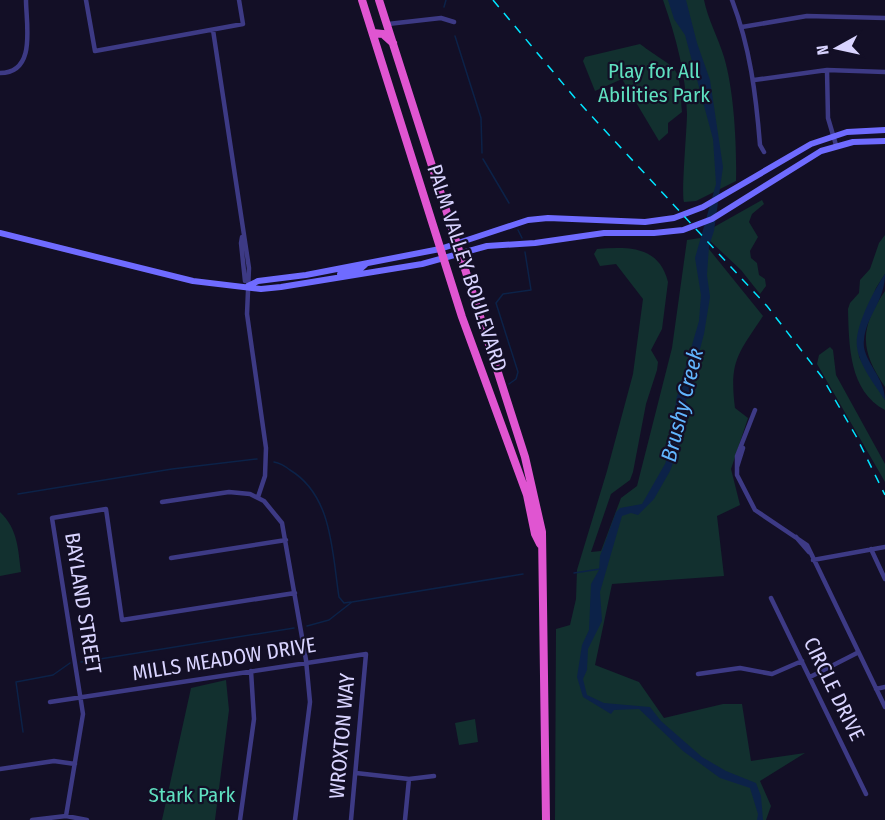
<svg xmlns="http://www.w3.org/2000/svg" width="885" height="820" font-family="'Fira Sans Condensed',sans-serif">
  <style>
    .green { fill: #12302f }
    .water { fill: #0c2248 }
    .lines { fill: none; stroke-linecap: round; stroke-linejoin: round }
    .stream { stroke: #0c2248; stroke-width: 1.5 }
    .minor { stroke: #3d3a85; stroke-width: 4.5 }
    .secondary { stroke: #6f6bff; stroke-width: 6 }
    .trunk { stroke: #e055d1; stroke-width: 8 }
    .rail { stroke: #00e5ff; stroke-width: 1.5; stroke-dasharray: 9 8; stroke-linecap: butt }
    .labels { text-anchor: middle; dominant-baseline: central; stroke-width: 4.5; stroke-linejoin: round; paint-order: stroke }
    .park-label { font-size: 21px; fill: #5fe0c0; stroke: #130f26 }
    .street-label { font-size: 21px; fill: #d9d4ff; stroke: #130f26 }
    .water-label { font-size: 22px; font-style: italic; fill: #62b6ff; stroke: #130f26 }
  </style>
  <rect width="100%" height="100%" fill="#130f26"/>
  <path class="green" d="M663 0H704C708 20 718 37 724 57 734 90 737 146 736 181L696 201 684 202C681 195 687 128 687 114 686 74 676 37 663 0Z
    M640 44C678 73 679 59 682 112L668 123V133L659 141 622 79 595 91 583 61 585 57Z
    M762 200 764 204 752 214 749 222 758 237 750 251 751 258 757 263 759 275 765 279 766 286 760 294 741 270 709 240 714 227Z
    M885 235V274L876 288 858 334 859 357 885 400V410C849 391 849 346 848 309L850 303 859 293 860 280 870 269 879 243Z
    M700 238 763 316C738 354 729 361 735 408L748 418 731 469 740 505 717 516 724 576 612 584 595 665 639 682 664 718 723 704H742L751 761 805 753 760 781 771 806 766 820H555L556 629 570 625 576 599 577 570 607 471 633 374 643 299 616 264 600 266 594 254 597 249C627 247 659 245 668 282L662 329 651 350 658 362 657 370 646 404 633 472 630 480 611 494 591 552 601 551 621 498 637 486 672 348 687 240Z
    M885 291V387C860 350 859 329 885 291Z
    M830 347 833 350 836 375 885 464V482L817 364 819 355Z
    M0 512C18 529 18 549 21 572L0 576Z
    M226 680 229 710 215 820H162L191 688Z
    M475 719 478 742 459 745 455 723Z"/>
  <path class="water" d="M668 0H686L697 43 710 80 723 167 714 231 709 246 707 275 710 297 704 334 683 413 681 441 670 471 654 499 638 515 631 513 622 516 600 592 602 621 588 649 587 670 583 679 587 695 604 703 650 707 661 721 702 757 726 771 756 783 761 796 763 820H757L758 814 750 788 720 778 683 751 639 709 614 710 611 714 583 697 577 677 582 645 589 630 591 584 599 570 600 556 616 512 620 508 642 504 665 464 674 438 676 400 699 321 701 295 695 258 716 184 713 139 685 35 674 19Z
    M885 274C885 301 866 316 864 340 861 360 885 376 885 400 875 385 859 365 857 347 854 328 874 290 885 274Z"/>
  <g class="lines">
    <path class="stream" d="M444 7 446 0
      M455 36 481 118 482 153
      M483 159 509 203
      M518 230 522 238
      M509 384 516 379 518 372 496 303 503 294 531 290 525 252
      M274 462C280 463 285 466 290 470 333 496 332 553 339 597L344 603 351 602
      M18 494 172 469 257 459
      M574 573 600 569
      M307 626 329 620 352 602 523 574
      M81 662 294 628
      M23 732 16 682 53 675 70 663"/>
    <path class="minor" d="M86 0 95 51 243 24 239 0
      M732 0C750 47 756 95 760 145L764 152
      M388 24 441 18 454 22
      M742 27 807 16 885 18
      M213 30 249 268 247 314 266 448 265 476 258 497
      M827 70 828 118 836 145
      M0 73C37 73 26 24 26 0
      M754 80 827 70 885 72
      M242 237 241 243 245 281
      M755 410 737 456V475L755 510 807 545 885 707
      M737 467 743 448
      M162 502 229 492 250 494 264 501 282 523 306 660 310 702 295 820
      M796 537 809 552
      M871 549 885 579
      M171 558 286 540
      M813 560 885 547
      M771 598 866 794
      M698 674 740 668 772 674 802 661
      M810 677 857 653
      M876 689 885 687
      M50 702 366 654 351 820
      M0 769 54 761 75 764
      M356 773 409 779 434 776
      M66 816 83 714 52 518 106 509 122 620 295 593
      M32 820 66 816 87 820
      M240 820 254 719 251 671
      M405 820 409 779"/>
    <path class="secondary" d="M0 233 193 281 261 289 281 287 422 264 487 246 535 243 604 233H654L683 230 712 219 821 151 853 142 885 141
      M340 274 358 271 366 264
      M248 286 258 281 306 275 440 249 528 220 548 218 645 222 674 218 703 207 811 144 847 132 885 130"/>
    <path class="trunk" d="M362 0 462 317 527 495 535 534 540 544
      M379 0 525 457 542 532 546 820
      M373 33 383 34 393 43"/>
    <path class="rail" d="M493 0 575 98 767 306 822 377 856 436 885 495"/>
  </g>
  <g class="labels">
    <g class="park-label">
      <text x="654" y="71">Play for All<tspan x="654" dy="24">Abilities Park</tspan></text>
      <text x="192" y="795">Stark Park</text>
    </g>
    <g class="street-label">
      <text transform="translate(467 268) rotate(72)">PALM VALLEY BOULEVARD</text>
      <text transform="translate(83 603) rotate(81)">BAYLAND STREET</text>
      <text transform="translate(224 659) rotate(-9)">MILLS MEADOW DRIVE</text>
      <text transform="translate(834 689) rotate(64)">CIRCLE DRIVE</text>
      <text transform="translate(342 736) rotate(-85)">WROXTON WAY</text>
    </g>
    <g class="water-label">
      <text transform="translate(682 405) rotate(-76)">Brushy Creek</text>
    </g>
  </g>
  <g transform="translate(837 48) rotate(262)" stroke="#130f26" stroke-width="4.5" paint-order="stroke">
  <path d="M0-4.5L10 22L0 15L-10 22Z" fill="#d9d4ff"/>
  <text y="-9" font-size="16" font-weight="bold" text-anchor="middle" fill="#d9d4ff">N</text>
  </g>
</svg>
